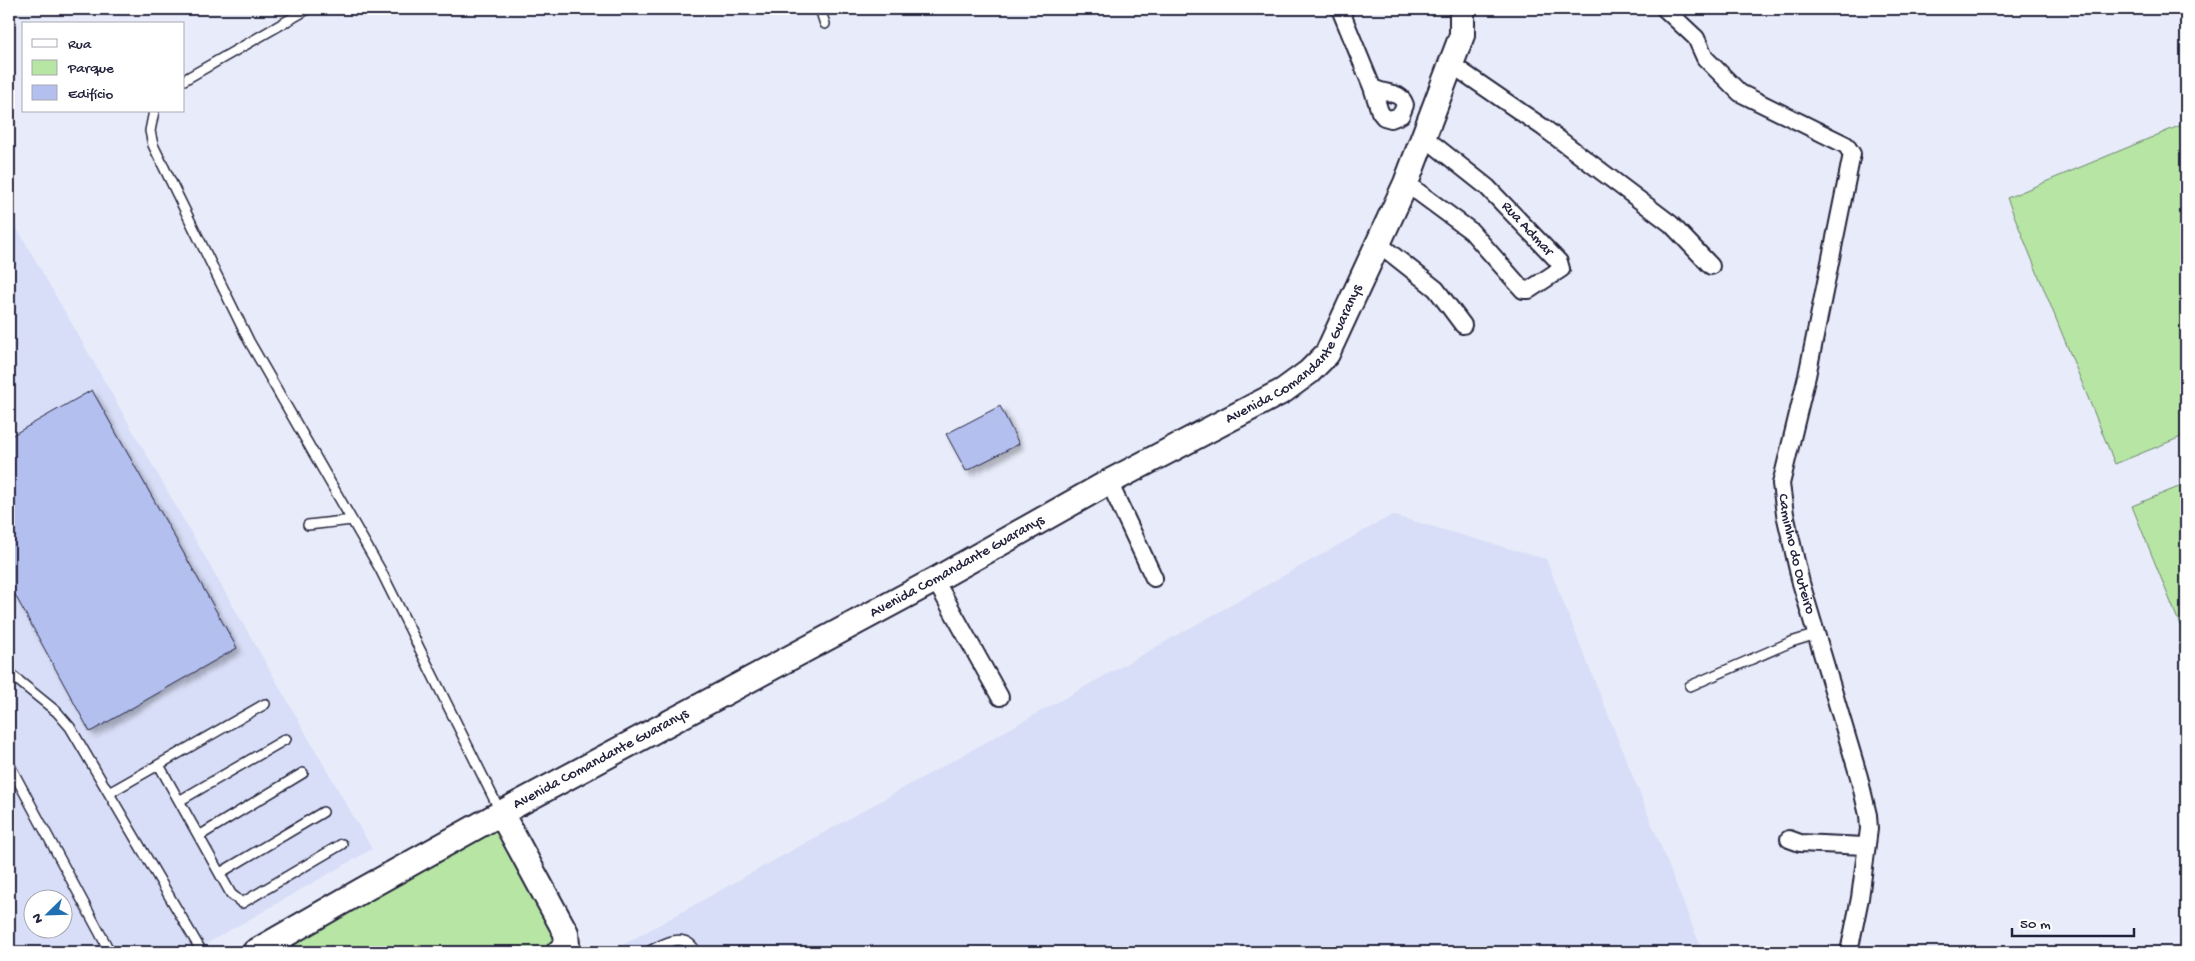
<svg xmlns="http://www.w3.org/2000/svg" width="2195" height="961" font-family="'Gochi Hand',sans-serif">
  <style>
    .built { fill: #d8def7; fill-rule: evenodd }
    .green { fill: #b7e5a4; stroke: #6c8470 }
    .building { fill: #b3bfef; stroke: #22223b; filter: url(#shadow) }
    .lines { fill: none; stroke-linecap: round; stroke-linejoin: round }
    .lane-casing { stroke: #22223b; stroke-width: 12 }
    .street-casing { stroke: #22223b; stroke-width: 20 }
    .secondary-casing { stroke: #22223b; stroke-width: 28 }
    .lane { stroke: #fff; stroke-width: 9 }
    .street { stroke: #fff; stroke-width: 16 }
    .secondary { stroke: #fff; stroke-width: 24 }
    .labels { text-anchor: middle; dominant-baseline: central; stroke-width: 4; stroke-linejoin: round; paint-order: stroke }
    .street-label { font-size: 15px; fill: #22223b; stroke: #fff }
  </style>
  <defs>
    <filter id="shadow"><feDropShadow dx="4.5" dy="4.5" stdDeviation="2.5" flood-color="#0004"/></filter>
  </defs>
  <rect width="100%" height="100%" fill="#e8ecfa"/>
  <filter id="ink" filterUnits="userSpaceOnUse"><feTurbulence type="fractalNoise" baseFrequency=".02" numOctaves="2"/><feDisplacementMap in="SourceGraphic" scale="10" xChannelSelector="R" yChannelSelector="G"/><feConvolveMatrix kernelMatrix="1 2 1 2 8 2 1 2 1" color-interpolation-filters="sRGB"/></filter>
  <g filter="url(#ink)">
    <path class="built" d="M9 214 372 849 192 952H9ZM32 898H62V928H32Z
      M1392 515 1546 559 1703 952H610Z"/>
    <path class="green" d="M2186 123V435L2115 464 2007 198Z
      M2186 484V640L2132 506Z
      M500 815 556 918 553 952H263Z"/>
    <path class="building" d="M92 390 237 648 90 732 9 584V437Z
      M1000 406 1019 444 966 471 946 434Z"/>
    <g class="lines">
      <defs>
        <path id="lane" d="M820 9 825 24
          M184 80 308 9
          M154 111 150 131 153 145 249 341 380 569 501 813
          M308 525 352 520
          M9 673 57 712 70 727 202 952
          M1690 686 1791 642 1817 634
          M9 764 110 952
          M159 765 231 894 242 903 342 844
          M109 793 265 704
          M179 801 286 739
          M199 836 303 773
          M220 873 323 812
          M648 952C664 943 685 931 696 952"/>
        <g id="street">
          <path d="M1340 9 1372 87 1380 112 1384 117 1391 119 1401 115 1405 105C1400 89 1384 96 1372 87"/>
          <path id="s1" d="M1665 9 1696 38 1705 58 1740 93 1846 145 1852 154 1807 376 1781 484 1785 514 1801 583 1859 777 1868 815 1869 829 1860 898 1849 952"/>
          <path d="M1451 64 1544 128 1671 224 1711 266"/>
          <path d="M1406 183 1471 231 1523 290H1529L1561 269 1559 262 1487 187 1424 137"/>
          <path d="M1379 244 1436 289 1463 325"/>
          <path d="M1109 482 1154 578"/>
          <path d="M935 580 1000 697"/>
          <path d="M1789 839 1800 843 1865 846"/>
        </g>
        <g id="secondary">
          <path d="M501 813 566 933 567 945 559 952"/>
          <path id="s2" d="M255 952 361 891 501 813 935 580 1109 482 1283 391 1309 372 1327 354 1406 183 1462 35V10"/>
        </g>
      </defs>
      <use href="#lane" class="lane-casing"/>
      <use href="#street" class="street-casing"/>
      <use href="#secondary" class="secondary-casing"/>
      <use href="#lane" class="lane"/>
      <use href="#street" class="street"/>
      <use href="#secondary" class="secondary"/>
    </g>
  </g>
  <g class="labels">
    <g class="street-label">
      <text transform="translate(1527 229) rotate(47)">Rua Admar</text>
      <text stroke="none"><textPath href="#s2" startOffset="1206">Avenida Comandante Guaranys</textPath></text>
      <text stroke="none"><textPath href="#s1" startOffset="652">Caminho do Outeiro</textPath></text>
      <text stroke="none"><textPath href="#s2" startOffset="801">Avenida Comandante Guaranys</textPath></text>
      <text stroke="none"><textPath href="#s2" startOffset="396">Avenida Comandante Guaranys</textPath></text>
    </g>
  </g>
  <rect width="2195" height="961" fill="none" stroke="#fff" stroke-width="30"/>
  <rect x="15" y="15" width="2165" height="931" fill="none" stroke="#22223b" stroke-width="2" filter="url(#ink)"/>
  <rect x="22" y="22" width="162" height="90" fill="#ffffff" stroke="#a7a7b1"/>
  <rect x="32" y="39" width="25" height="8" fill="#ffffff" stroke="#a7a7b1"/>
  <text x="68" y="48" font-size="15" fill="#22223b">Rua</text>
  <rect x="32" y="60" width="25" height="15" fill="#b7e5a4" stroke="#a7a7b1"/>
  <text x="68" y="72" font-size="15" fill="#22223b">Parque</text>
  <rect x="32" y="85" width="25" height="15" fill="#b3bfef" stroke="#a7a7b1"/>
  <text x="68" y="98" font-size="15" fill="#22223b">Edifício</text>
  <g transform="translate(48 914) rotate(247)"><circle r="24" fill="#ffffff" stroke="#a7a7b1"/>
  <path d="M0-4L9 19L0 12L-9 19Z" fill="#1f6fb2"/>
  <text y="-8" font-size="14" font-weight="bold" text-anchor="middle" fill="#22223b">N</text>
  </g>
  <path d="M2012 928v8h122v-8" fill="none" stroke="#22223b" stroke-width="2.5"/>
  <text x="2020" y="928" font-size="15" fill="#22223b" stroke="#ffffff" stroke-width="4" paint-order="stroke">50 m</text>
</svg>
